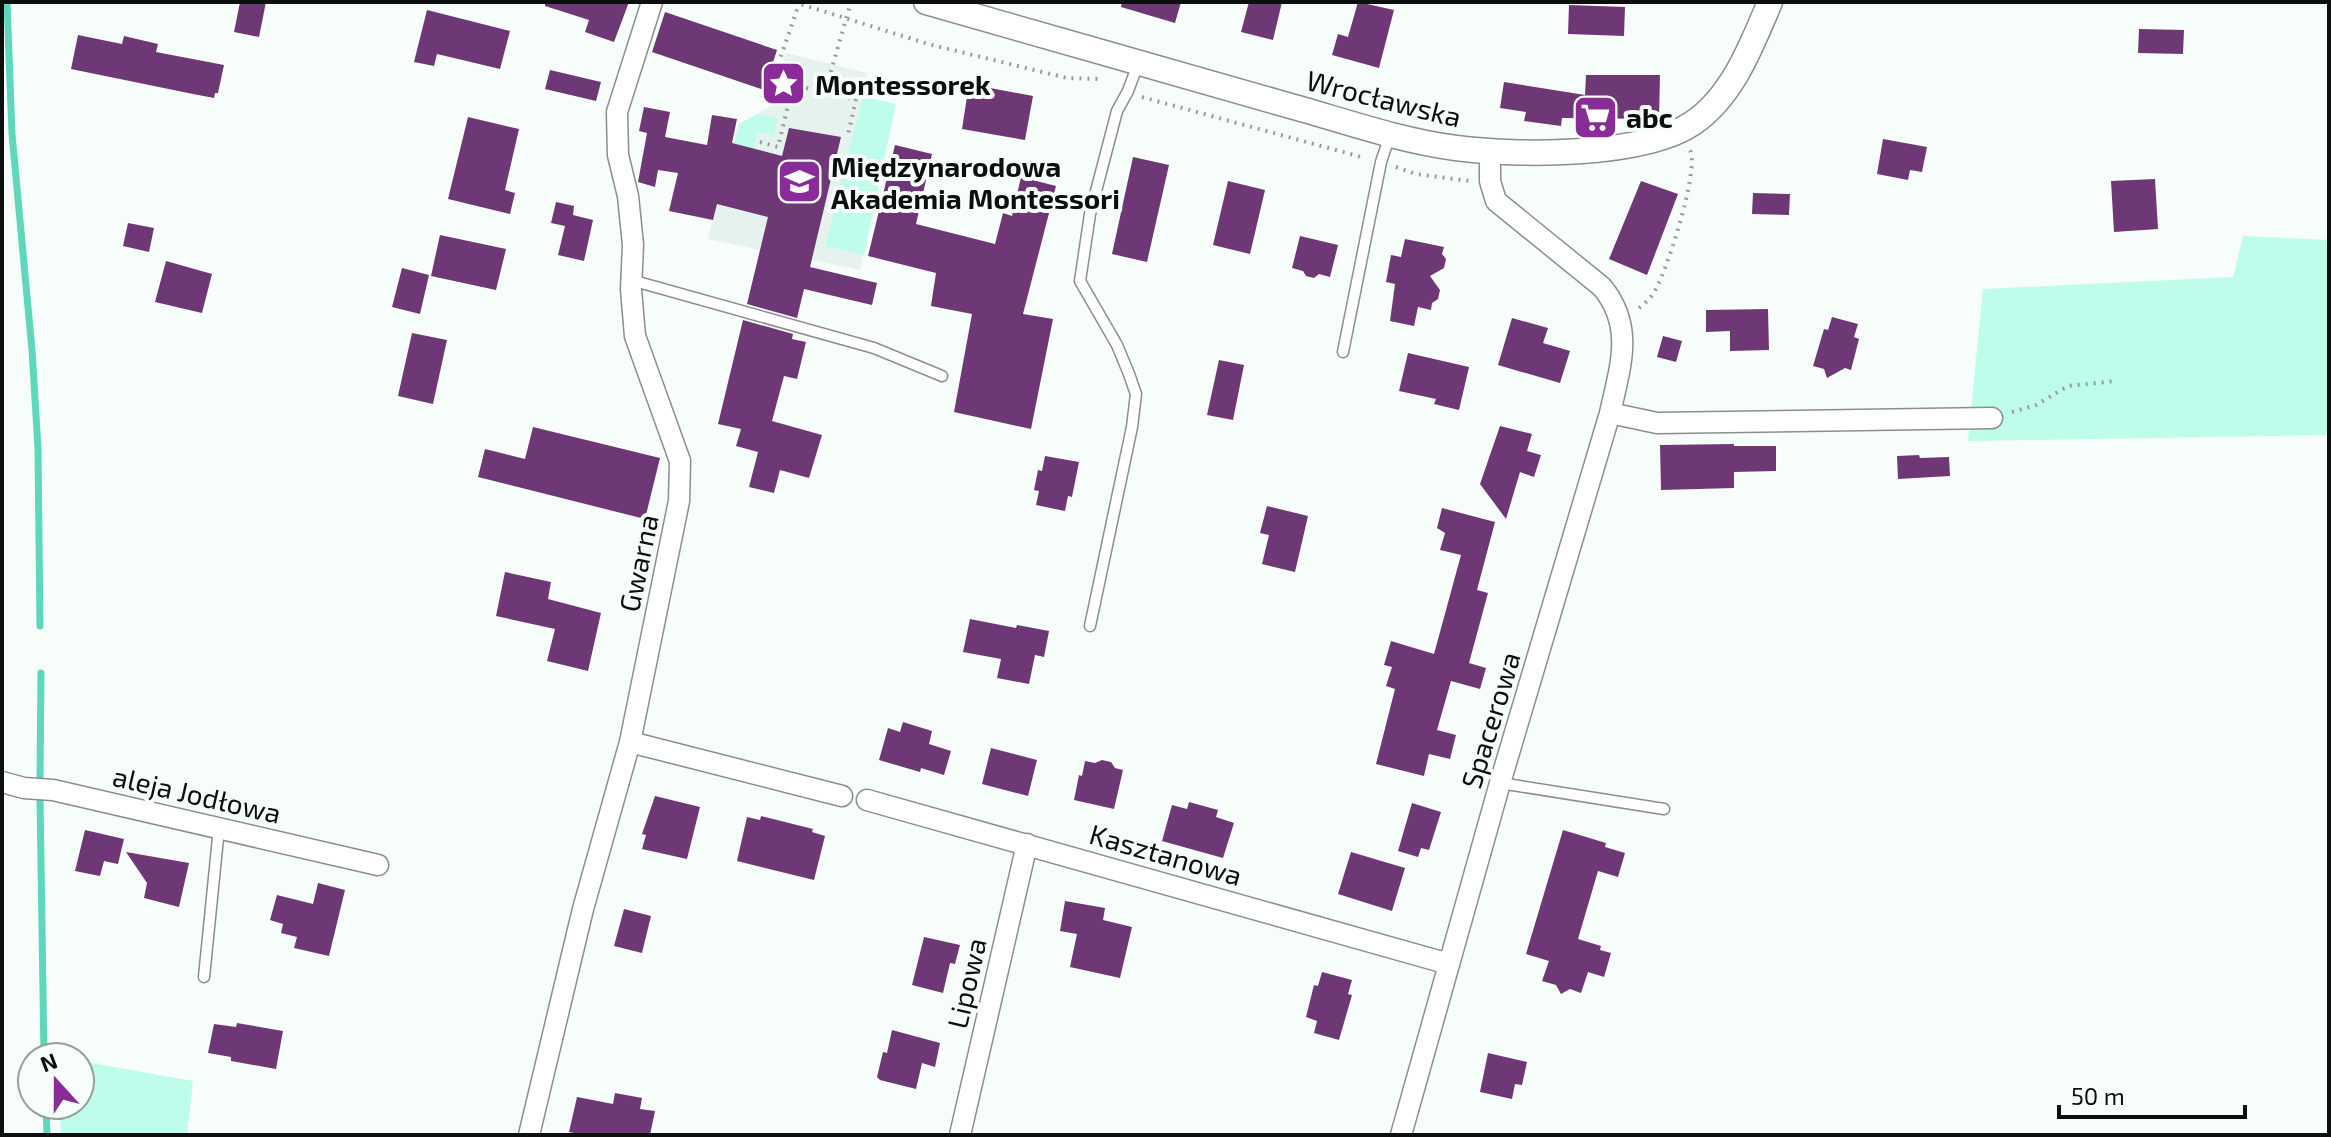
<svg xmlns="http://www.w3.org/2000/svg" width="2331" height="1137" font-family="'Exo 2',sans-serif">
  <style>
    .built { fill: #e5f2ee }
    .green { fill: #befceb }
    .lines { fill: none; stroke-linecap: round; stroke-linejoin: round }
    .stream { stroke: #5ed7bc; stroke-width: 7 }
    .building { fill: #6e3876 }
    .service-casing { stroke: #8a8f8d; stroke-width: 13 }
    .minor-casing { stroke: #8a8f8d; stroke-width: 23 }
    .tertiary-casing { stroke: #8a8f8d; stroke-width: 27 }
    .path { stroke: #979c9b; stroke-width: 4; stroke-dasharray: 2 6; stroke-linecap: butt }
    .service { stroke: #fff; stroke-width: 10 }
    .minor { stroke: #fff; stroke-width: 20 }
    .tertiary { stroke: #fff; stroke-width: 24 }
    .labels { text-anchor: middle; dominant-baseline: central; stroke-width: 8; stroke-linejoin: round; paint-order: stroke }
    .poi-label { font-size: 28px; font-weight: bold; fill: #0d0f0f; stroke: #f7fdfb; text-anchor: start }
    .street-label { font-size: 28px; fill: #0d0f0f; stroke: #f7fdfb }
  </style>
  <rect width="100%" height="100%" fill="#f7fdfb"/>
  <path class="built" d="M786 53 867 73 859 95 891 107 860 270 708 239 738 124 771 106Z"/>
  <path class="green" d="M863 96 896 104 864 255 825 246Z
    M758 114 778 118 774 135 758 132 739 209 719 204 739 125Z
    M2243 236 2329 240V435L1968 441 1983 289 2233 277Z
    M80 1061 193 1081 187 1135H61L59 1105H80Z"/>
  <g class="lines">
    <path class="stream" d="M7 2 12 134 32 350 38 448 40 626
      M40 780 41 673
      M40 798 44 1057
      M46 1105 47 1135"/>
  </g>
  <path class="building" d="M240 2H266L259 37 234 32Z
    M545 2H629L614 42 585 32 589 20 545 6Z
    M1122 2H1181L1175 23 1121 7Z
    M1249 2H1282L1273 40 1241 32Z
    M1358 2 1394 10 1379 68 1332 55 1338 34 1348 37Z
    M1569 5 1625 7 1624 36 1568 34Z
    M427 10 510 31 500 69 437 54 434 66 414 62Z
    M665 12 777 50 764 90 652 52Z
    M2139 29 2184 30 2183 54 2138 53Z
    M78 35 122 44 124 36 158 44 156 52 224 65 218 93H215L214 98 193 94 71 69Z
    M550 70 601 82 596 101 545 89Z
    M1586 75H1660L1659 119 1562 118 1561 126 1524 121 1526 112 1500 108 1504 82 1585 95Z
    M969 84 1033 96 1025 140 962 129Z
    M644 107 670 112 665 137 707 145 712 115 737 119 732 143 782 156 789 128 841 137 810 267 877 283 872 305 804 289 797 318 747 304 768 217 717 204 713 220 669 211 678 173 658 170 655 187 638 182 647 133 639 131Z
    M468 117 519 129 505 190 515 193 510 214 448 199Z
    M1883 139 1927 147 1922 172 1910 170 1908 180 1877 174Z
    M895 145 932 154 916 224 995 244 1003 213 1012 216 1021 177 1056 186 1023 314 1053 319 1031 429 954 412 972 314 931 306 936 273 868 256Z
    M1133 157 1169 165 1147 262 1112 254Z
    M2155 179 2158 229 2114 232 2111 181Z
    M1228 181 1265 190 1250 254 1213 245Z
    M1641 181 1678 194 1647 275 1609 259Z
    M1753 193 1790 194 1789 215 1752 214Z
    M556 202 574 206 573 215 593 220 584 261 558 255 565 226 551 223Z
    M128 223 154 228 149 252 123 246Z
    M440 235 506 249 496 290 431 276Z
    M1300 236 1338 245 1330 277 1319 274 1314 278 1306 276 1303 271 1292 268Z
    M1405 239 1444 247 1442 254 1446 259 1444 268 1430 276 1440 290 1438 299 1432 303 1431 310 1418 307 1414 326 1390 321 1395 284 1386 282 1391 255 1401 257Z
    M166 261 212 274 202 313 155 302Z
    M402 268 429 275 420 314 392 307Z
    M1768 309 1769 350 1730 351V331L1706 332V310Z
    M1832 317 1858 324 1854 337 1859 339 1851 370 1845 368 1827 378 1824 369 1813 366 1824 329 1828 330Z
    M1512 318 1548 328 1543 343 1570 351 1560 383 1498 365Z
    M743 320 793 334 792 339 806 342 797 379 784 376 772 421 822 435 809 478 780 470 774 493 749 487 758 452 736 446 741 429 718 424Z
    M412 333 447 340 433 404 398 396Z
    M1663 336 1682 341 1676 362 1657 357Z
    M1408 353 1469 367 1459 410 1434 404 1436 399 1399 391Z
    M1219 360 1244 365 1233 420 1207 415Z
    M1500 426 1532 434 1527 451 1541 455 1534 477 1520 472 1506 519 1480 484Z
    M533 427 660 458 645 519 478 477 485 449 525 459Z
    M1734 444V446H1776V471L1734 472V488L1661 490 1660 445Z
    M1919 455 1920 458 1949 457 1950 476 1898 479 1897 456Z
    M1045 456 1079 462 1072 497 1068 496 1065 511 1036 505 1039 491 1034 490 1038 470 1042 471Z
    M1267 506 1308 516 1295 572 1262 564 1269 535 1260 533Z
    M1442 508 1495 522 1477 590 1488 593 1469 663 1486 668 1480 689 1451 681 1437 730 1456 735 1450 759 1429 754 1424 776 1376 764 1395 689 1386 686 1392 667 1384 665 1391 641 1434 654 1461 555 1440 550 1445 533 1437 528Z
    M505 572 551 582 548 599 601 613 588 671 547 661 555 629 496 616Z
    M970 619 1016 628 1017 625 1049 631 1044 657 1035 655 1029 684 997 678 1001 659 963 652Z
    M903 722 932 731 929 744 951 751 944 775 921 768 920 772 879 760 888 728 900 732Z
    M991 748 1037 760 1028 796 982 784Z
    M1102 760 1111 762 1115 768 1123 770 1114 809 1074 800 1079 775 1082 776 1085 761 1095 763Z
    M655 796 700 807 687 859 642 849 646 835 642 834Z
    M1189 802 1218 810 1216 817 1234 823 1223 858 1162 841 1172 805 1187 809Z
    M1412 803 1441 812 1429 850 1421 848 1418 857 1398 851Z
    M761 816 813 829 812 832 825 836 814 880 737 861 747 817 760 820Z
    M85 830 124 839 118 864 104 861 100 876 75 871Z
    M1563 830 1606 843 1605 847 1625 853 1618 877 1598 871 1578 939 1601 946 1600 950 1611 953 1604 977 1588 972 1581 993 1570 989 1561 994 1556 985 1542 981 1549 961 1526 954Z
    M126 852 189 863 179 907 144 898 147 883Z
    M1351 852 1405 868 1392 911 1338 894Z
    M318 883 345 890 329 956 294 948 297 937 281 933 283 924 270 920 277 895 313 904Z
    M1065 901 1105 908 1103 920 1132 927 1120 978 1070 967 1077 934 1060 931Z
    M624 909 651 916 642 953 614 946Z
    M924 937 960 945 955 964 950 963 943 993 912 985Z
    M1322 972 1352 980 1348 994 1352 995 1339 1040 1314 1033 1317 1021 1306 1017 1314 985 1318 986Z
    M237 1023 283 1031 276 1069 231 1061V1057L208 1053 214 1024 236 1027Z
    M892 1030 940 1043 935 1067 922 1063 916 1089 880 1080 877 1077 883 1052 887 1053Z
    M1488 1053 1527 1062 1522 1085 1515 1084 1512 1099 1480 1092Z
    M615 1093 642 1098 640 1109 655 1111 650 1135H584L569 1132 577 1097 613 1104Z"/>
  <g class="lines">
    <defs>
      <path id="service" d="M631 280 874 348 942 376
        M1343 352 1381 162 1390 135
        M1090 626 1132 427 1136 394 1129 374 1117 345 1080 281 1090 214 1117 111 1128 91 1138 64
        M1500 783 1664 809
        M204 977 219 828"/>
      <path id="minor" d="M1610 413 1657 423 1992 418
        M630 742 842 796
        M2 782 24 788 53 790 378 865
        M867 800 1449 964
        M529 1135 583 909 630 742 679 501 680 461 635 336 631 289 633 245 628 196 618 155 617 112 652 2
        M960 1135 1027 844
        M1401 1135 1500 783 1610 413C1620 367 1635 327 1602 287L1496 201 1490 181V151"/>
      <path id="tertiary" d="M926 2C1044 35 1162 70 1280 103 1339 119 1396 140 1456 148 1516 156 1643 157 1693 123 1733 96 1752 44 1770 2"/>
    </defs>
    <use href="#service" class="service-casing"/>
    <use href="#minor" class="minor-casing"/>
    <use href="#tertiary" class="tertiary-casing"/>
    <path class="path" d="M794 2 928 44 1067 78 1101 79
      M825 92 856 99 848 135
      M1142 97 1365 158
      M765 102 799 4
      M760 142 778 147 793 85 825 92 851 2
      M1396 167 1416 174 1470 181
      M1639 308C1644 304 1650 299 1653 294 1666 275 1700 169 1690 150
      M2012 412 2036 405 2068 386 2115 381"/>
    <use href="#service" class="service"/>
    <use href="#minor" class="minor"/>
    <use href="#tertiary" class="tertiary"/>
  </g>
  <defs>
    <symbol id="sight-square" viewBox="-11 -11 22 22"><rect x="-9" y="-9" width="18" height="18" rx="4" fill="#892c97" stroke="#f7fdfb"/><path d="M0-6L1.8-2.2L6-1.7L2.9 1.2L3.7 5.4L0 3.3L-3.7 5.4L-2.9 1.2L-6-1.7L-1.8-2.2Z" fill="#fff"/></symbol>
    <symbol id="supermarket-square" viewBox="-11 -11 22 22"><rect x="-9" y="-9" width="18" height="18" rx="4" fill="#892c97" stroke="#f7fdfb"/><path d="M-6-5.5h2.5l.6 2H6L4.5 2H-2.5L-4.4-4H-6ZM-1.5 3.2a1.3 1.3 0 1 0 .1 0ZM3 3.2a1.3 1.3 0 1 0 .1 0Z" fill="#fff"/></symbol>
    <symbol id="school-square" viewBox="-11 -11 22 22"><rect x="-9" y="-9" width="18" height="18" rx="4" fill="#892c97" stroke="#f7fdfb"/><path d="M0-5L7-2L0 1L-7-2ZM-4 1L0 2.5L4 1V4Q0 6-4 4Z" fill="#fff"/></symbol>
  </defs>
  <g fill-rule="evenodd">
    <use href="#sight-square" x="758" y="58" width="51" height="51"/>
    <use href="#supermarket-square" x="1570" y="92" width="51" height="51"/>
    <use href="#school-square" x="774" y="156" width="51" height="51"/>
  </g>
  <g class="labels">
    <g class="poi-label">
      <text x="815" y="84">Montessorek</text>
      <text x="1626" y="117">abc</text>
      <text x="831" y="166">Międzynarodowa<tspan x="831" dy="32">Akademia Montessori</tspan></text>
    </g>
    <g class="street-label">
      <text transform="translate(1384 98) rotate(14)">Wrocławska</text>
      <text transform="translate(638 563) rotate(-78)">Gwarna</text>
      <text transform="translate(1490 720) rotate(-73)">Spacerowa</text>
      <text transform="translate(197 794) rotate(13)">aleja Jodłowa</text>
      <text transform="translate(1166 854) rotate(16)">Kasztanowa</text>
      <text transform="translate(966 983) rotate(-77)">Lipowa</text>
    </g>
  </g>
  <rect width="2331" height="1137" fill="none" stroke="#0d0f0f" stroke-width="8"/>
  <g transform="translate(56 1081) rotate(339)"><circle r="38" fill="#f7fdfb" stroke="#999e9d" stroke-width="2"/>
  <path d="M0-6L14 30L0 20L-14 30Z" fill="#892c97"/>
  <text y="-12" font-size="22" font-weight="bold" text-anchor="middle" fill="#0d0f0f">N</text>
  </g>
  <path d="M2059 1105v12h186v-12" fill="none" stroke="#0d0f0f" stroke-width="4"/>
  <text x="2071" y="1105" font-size="24" fill="#0d0f0f" stroke="#f7fdfb" stroke-width="6" paint-order="stroke">50 m</text>
</svg>
